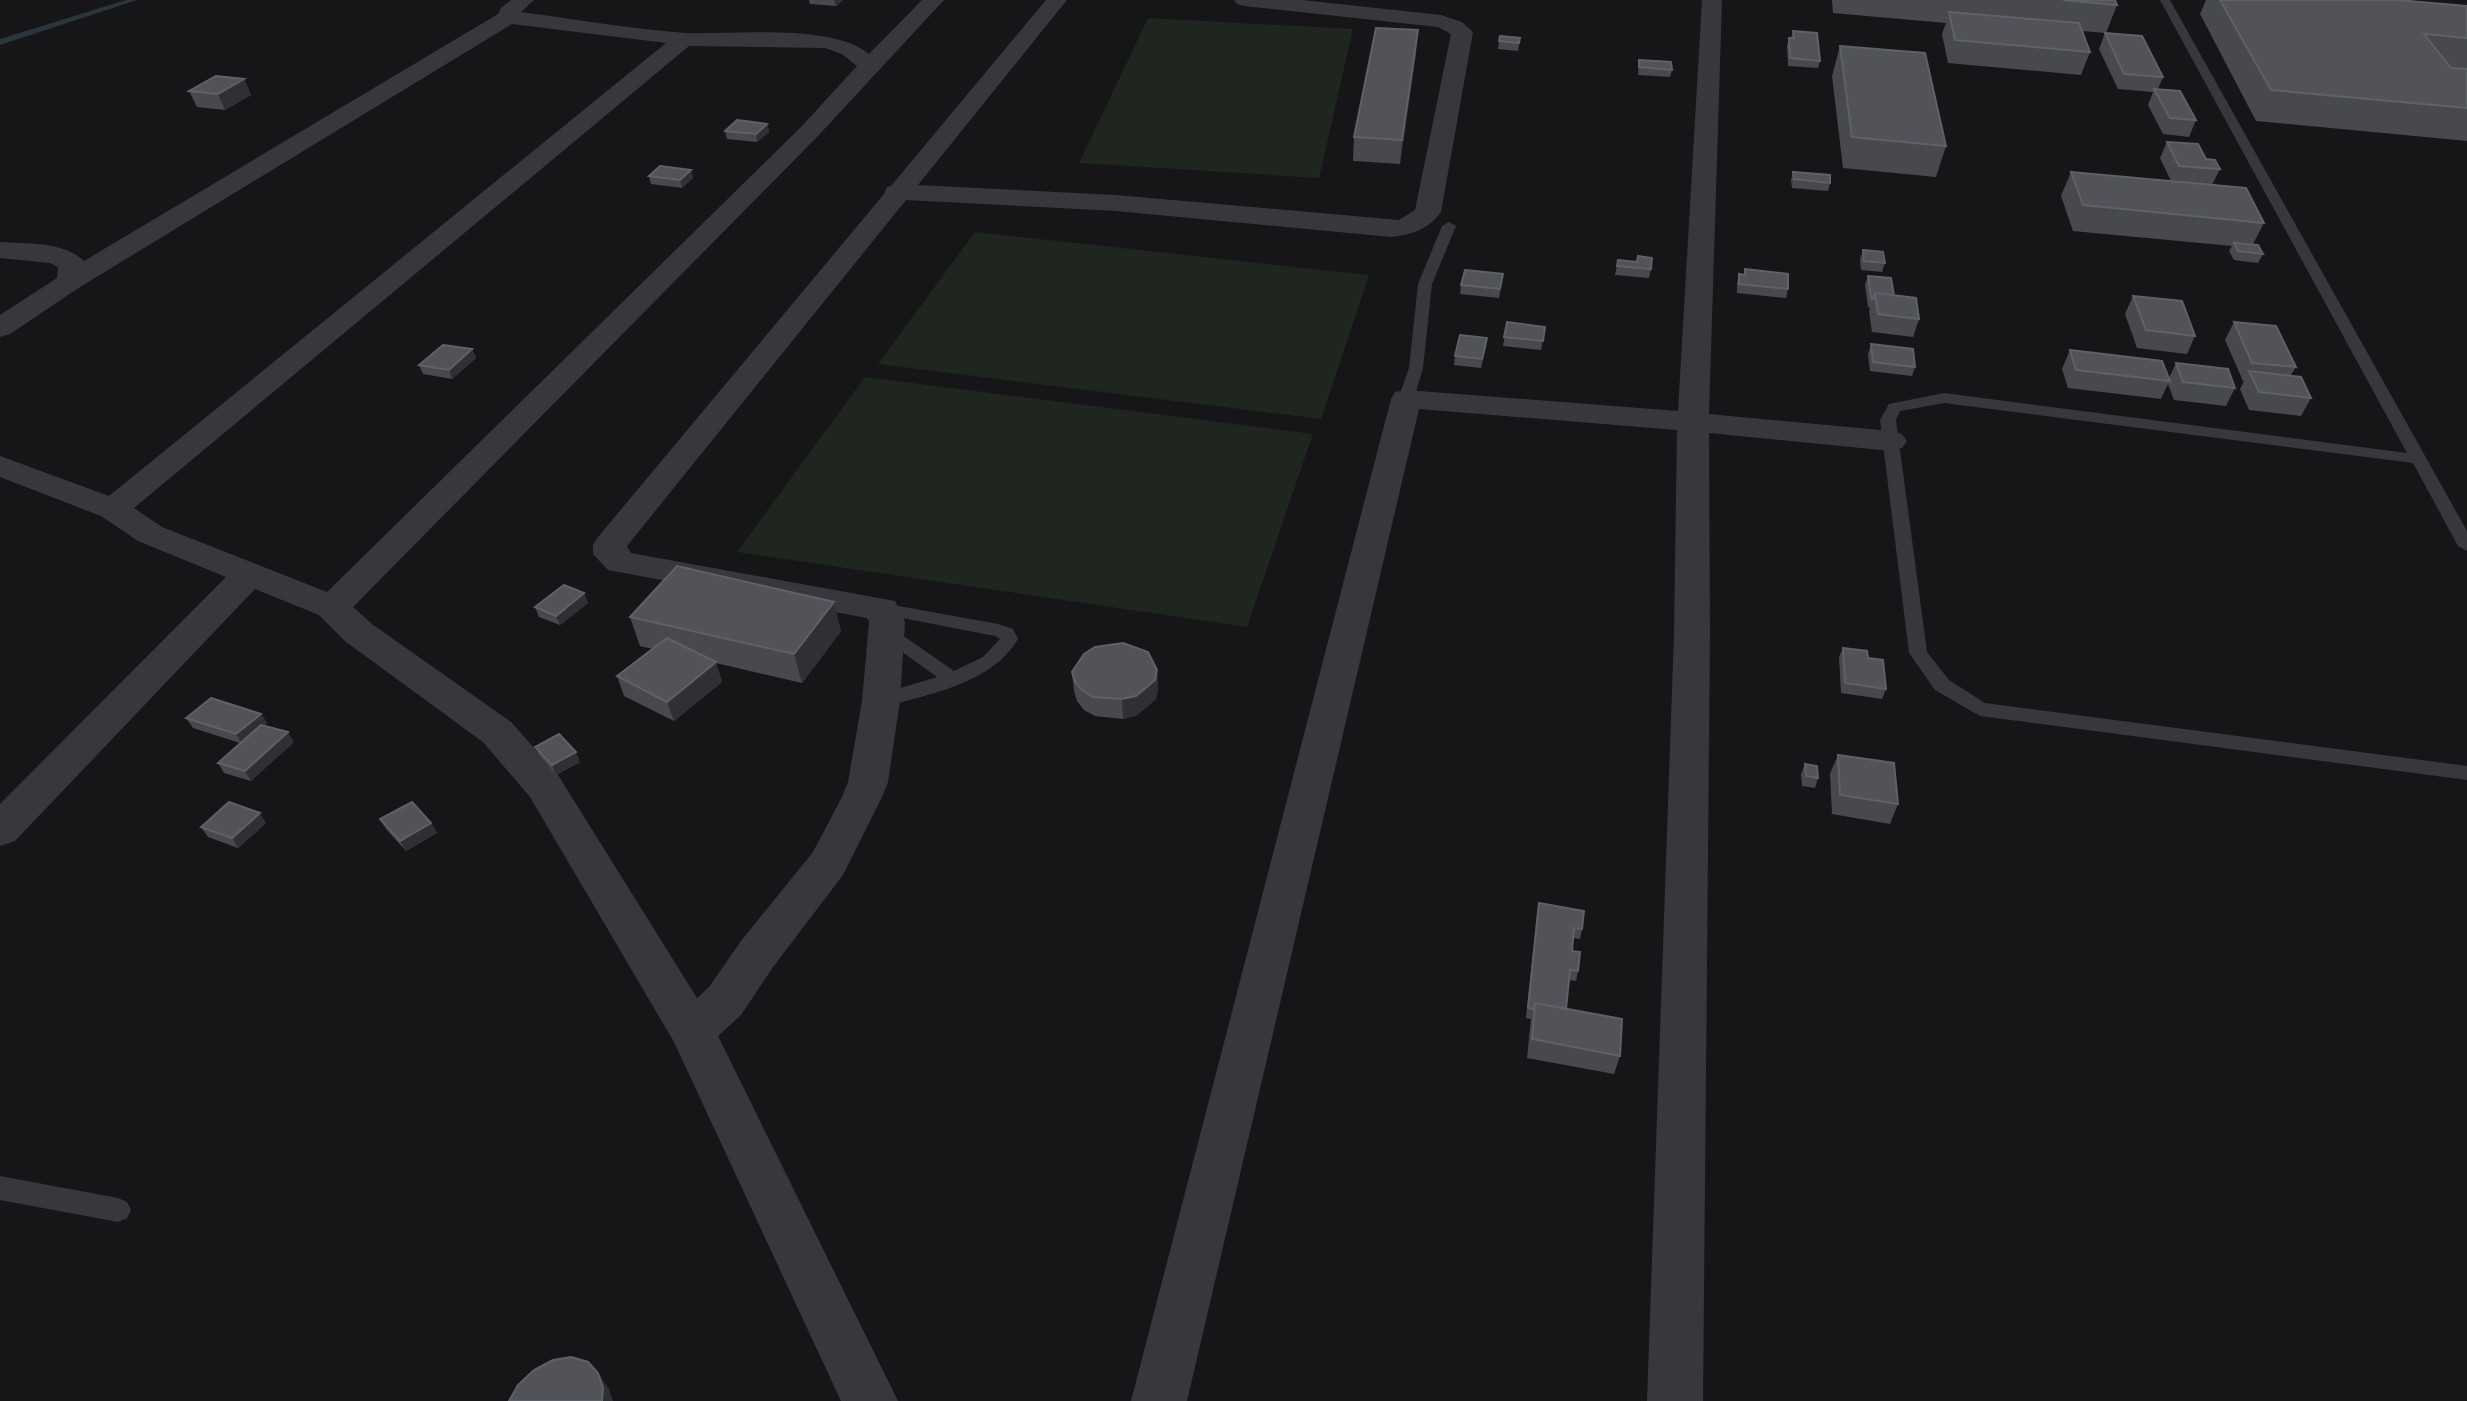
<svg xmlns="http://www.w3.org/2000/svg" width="2467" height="1401" font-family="Overpass,sans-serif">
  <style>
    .green { fill: #1e261f }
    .water { fill: #2c353c }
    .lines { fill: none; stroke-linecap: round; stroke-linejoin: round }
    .service { fill: #37383d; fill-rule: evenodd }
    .minor { fill: #37383d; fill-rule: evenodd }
    .wall { fill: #47494d }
    .shaded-wall { fill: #2f3033 }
    .building { fill: #525359; stroke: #5f6168; stroke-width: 2 }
  </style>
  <rect width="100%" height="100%" fill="#161618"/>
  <path class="green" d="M1148 18 1353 29 1319 178 1079 163Z
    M975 232 1369 275 1321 419 878 364Z
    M865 377 1313 434 1247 627 737 552Z"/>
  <path class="water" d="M126 0H137L0 45V39Z"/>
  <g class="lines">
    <path class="service" d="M2160 0H2170L2467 531V551L2458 546 2413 463 1944 403 1900 411 1896 420 1927 652 1949 680 1985 703 2467 766V780L1980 716 1935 690 1909 653 1880 420 1889 404 1944 393 2407 453Z
      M1449 222 1456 226 1432 284 1423 368 1414 399 1411 402H1401L1398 399 1409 368 1418 284 1442 226Z
      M882 603 998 624 1013 629 1018 639C992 684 928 694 881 708L874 706 871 701 874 696 937 677 880 636 877 632 880 628H892L954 671 983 657 1000 639 995 636 876 613 873 609 876 605Z
      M0 1176 118 1198 127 1202 131 1210 127 1218 118 1222 0 1200Z"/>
    <path class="minor" d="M511 0H534L521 12C575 19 631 29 686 33 735 35 831 23 869 54L922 0H944L817 137 353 607 372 624 511 722 558 775 697 998 709 987 741 941 813 852 842 797 848 782 862 701 869 622 867 618 608 570 593 554V545L598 537 884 194 887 187 891 186 1046 0H1067L918 185 1116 195 1399 220 1415 210 1451 34 1438 27 1244 6 1237 4 1234 0H1302L1441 15 1462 22 1473 32 1441 212C1429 229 1411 235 1391 237L1116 211 906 200 627 546 631 553 895 601 905 622 900 701 888 782 882 797 843 875 773 967 741 1015 718 1036 898 1401H841L674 1042 530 797 483 742 346 642 319 615 255 589 15 841 0 846V804L226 577 138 541 101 516 0 477V456L109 496 666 43 512 24 80 287 10 334 0 337V315L57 278 58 267 50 263 0 258V242C27 244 63 241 84 261L498 14 501 8ZM689 46 825 48 842 54 857 66 801 127 327 592 162 527 134 508Z
      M1702 0H1722L1709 414 1891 431 1902 434 1907 441 1902 448 1891 451 1709 433 1710 634 1703 1401H1647L1674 634 1677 430 1419 409 1187 1401H1131L1391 399 1395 392 1406 390 1678 411Z"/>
  </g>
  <path class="wall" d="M809 0H843L836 6 810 4Z
    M1832 0H2115L2117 5 2106 33 2082 31 2090 52 2081 75 1948 63 1942 34 1946 23 1833 13Z
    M2206 0H2397L2467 6V141L2256 121 2200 14Z
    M1793 31 1820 61 1818 68 1788 66 1787 46 1789 38H1791Z
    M2105 33 2163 77 2158 89 2196 120 2189 137 2163 134 2148 105 2153 92 2118 89 2099 49Z
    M1500 36 1520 38 1518 51 1498 49Z
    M1840 46 1946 146 1936 177 1843 168 1832 76Z
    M1416 53 1400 164 1353 161 1354 137Z
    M1639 60 1672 70 1670 77 1638 75Z
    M244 79 251 95 225 110 197 107 189 91Z
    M767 124 769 132 757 142 727 139 725 131Z
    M2167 142 2206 159 2220 169 2212 185 2264 223 2253 244 2263 254 2258 263 2234 260 2229 251 2232 246 2073 231 2061 196 2071 172 2171 181 2160 158Z
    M691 170 693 178 682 188 651 184 649 176Z
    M1793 172 1830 183 1828 191 1792 188 1791 180Z
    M1863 250 1885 263 1882 272 1861 270 1860 259Z
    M1638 256 1651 269 1649 278 1615 275 1618 260 1637 262Z
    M1745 269 1788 289 1786 298 1737 293V283L1739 274 1744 275Z
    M1503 274 1499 298 1460 294 1461 285Z
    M1868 276 1894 295 1919 319 1913 337 1872 332 1869 311 1870 308 1868 307 1865 285Z
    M2133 296 2195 336 2187 354 2137 348 2125 314Z
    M1507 322 1545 327 1541 350 1503 346Z
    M2234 322 2296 367 2291 375 2311 398 2301 416 2249 410 2240 389 2244 381H2243L2225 340Z
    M1871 344 1915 367 1912 376 1870 371 1868 354Z
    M1486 347 1481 368 1454 365 1455 356Z
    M472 349 476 358 452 379 423 374 419 365Z
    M2070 350 2169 378 2176 363 2235 388 2226 406 2174 400 2168 384 2161 399 2068 388 2062 369Z
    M584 593 588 603 560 625 539 617 535 607Z
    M630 617 841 631 802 683 716 663 722 682 674 721 624 696 617 676 653 649 640 646Z
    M1843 648 1868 658 1886 689 1882 699 1841 693 1839 657Z
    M1157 670 1158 689 1156 699 1137 715 1123 719 1095 716 1084 710 1077 701 1074 691 1072 672Z
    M261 714 267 723 264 726 294 742 251 781 224 773 218 763 240 743 193 728 186 718Z
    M535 747 580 762 556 775 540 756Z
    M1838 755 1898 804 1890 824 1832 814 1830 774Z
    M1805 764 1818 778 1815 788 1802 786 1801 774Z
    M380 819 431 823 437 833 406 851 386 829Z
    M266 823 238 848 208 837 201 827Z
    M1539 903 1582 929 1580 939 1573 938 1572 951 1578 971 1576 981 1569 980 1566 1009 1620 1056 1614 1074 1527 1058 1531 1019 1526 1018 1537 913Z"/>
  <path class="shaded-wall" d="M834 0H843L836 6Z
    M1418 30 1416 53 1400 164 1402 140Z
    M244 79 251 95 225 110 218 94Z
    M767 124 769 132 757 142 756 134Z
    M691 170 693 178 682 188 680 180Z
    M472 349 476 358 452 379 449 370Z
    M584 593 588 603 560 625 556 616Z
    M834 602 841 631 802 683 794 654Z
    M716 662 722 682 674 721 667 702Z
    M1157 670 1158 689 1156 699 1137 715 1123 719 1122 699Z
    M261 714 267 723 242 744 236 734Z
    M288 732 294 742 251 781 245 771Z
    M576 752 580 762 556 775 552 765Z
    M260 813 266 823 238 848 232 838Z
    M431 823 437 833 406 851 400 841Z
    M598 1373 609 1389 613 1401H602Z"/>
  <path class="building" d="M2063 0H2115L2117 5Z
    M2220 0H2397L2467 6V38L2424 34 2451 68 2467 69V108L2271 90Z
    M1949 12 2079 23 2090 52 1955 40Z
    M1376 28 1418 30 1402 140 1354 137Z
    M1793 31 1817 33 1820 61 1790 58 1789 38H1794Z
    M2105 33 2142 36 2163 77 2124 74Z
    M1500 36 1520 38 1519 43 1499 41Z
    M1840 46 1925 53 1946 146 1852 137Z
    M1639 60 1671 62 1672 70 1639 67Z
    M216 76 244 79 218 94 189 91Z
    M2154 89 2180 91 2196 120 2170 118Z
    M737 120 767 124 756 134 725 131Z
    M2167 142 2198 144 2206 159 2215 160 2220 169 2179 166Z
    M660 166 691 170 680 180 649 176Z
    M1793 172 1830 175V183L1794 179Z
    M2071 172 2246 188 2264 223 2083 205Z
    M2234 243 2258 245 2263 254 2238 251Z
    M1863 250 1883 252 1885 263 1864 261Z
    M1638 256 1652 258 1651 269 1617 266 1618 260 1637 262Z
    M1745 269 1788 274V289L1739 284V274L1745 275Z
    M1465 270 1503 274 1500 289 1461 285Z
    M1868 276 1891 278 1894 295 1875 293 1873 299 1871 298Z
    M1875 293 1916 298 1919 319 1878 314Z
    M2133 296 2182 301 2195 336 2146 330Z
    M1507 322 1545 327 1543 341 1504 337Z
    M2234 322 2276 326 2296 367 2252 363Z
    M1460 335 1487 338 1482 359 1455 356Z
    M1871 344 1913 349 1915 367 1873 362Z
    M443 345 472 349 449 370 419 365Z
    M2070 350 2162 361 2170 381 2076 370Z
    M2176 363 2228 369 2235 388 2183 382Z
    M2249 371 2301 377 2311 398 2259 392Z
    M677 566 834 602 794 654 630 617Z
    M564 585 584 593 556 616 535 607Z
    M667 638 716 662 667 702 617 676Z
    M1123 643 1148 652 1157 670 1155 680 1136 696 1122 699 1093 697 1082 690 1075 682 1072 672 1084 654 1095 647Z
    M1843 648 1867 651 1868 658 1883 660 1886 689 1845 683Z
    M211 698 261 714 236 734 186 718Z
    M261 725 288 732 245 771 218 763Z
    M559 734 576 752 552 765 535 747Z
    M1838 755 1894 763 1898 804 1840 795Z
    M1805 764 1817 766 1818 778 1806 776Z
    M229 802 260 813 232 838 201 827Z
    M412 802 431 823 400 841 380 819Z
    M1539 903 1584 911 1582 929 1574 928 1572 951 1580 952 1578 971 1570 970 1566 1009 1535 1003 1534 1009 1528 1008Z
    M1535 1003 1622 1019 1620 1056 1532 1039Z
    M571 1357 588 1362 598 1373 603 1388 602 1401H509L518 1385 534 1370 553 1360Z"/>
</svg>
